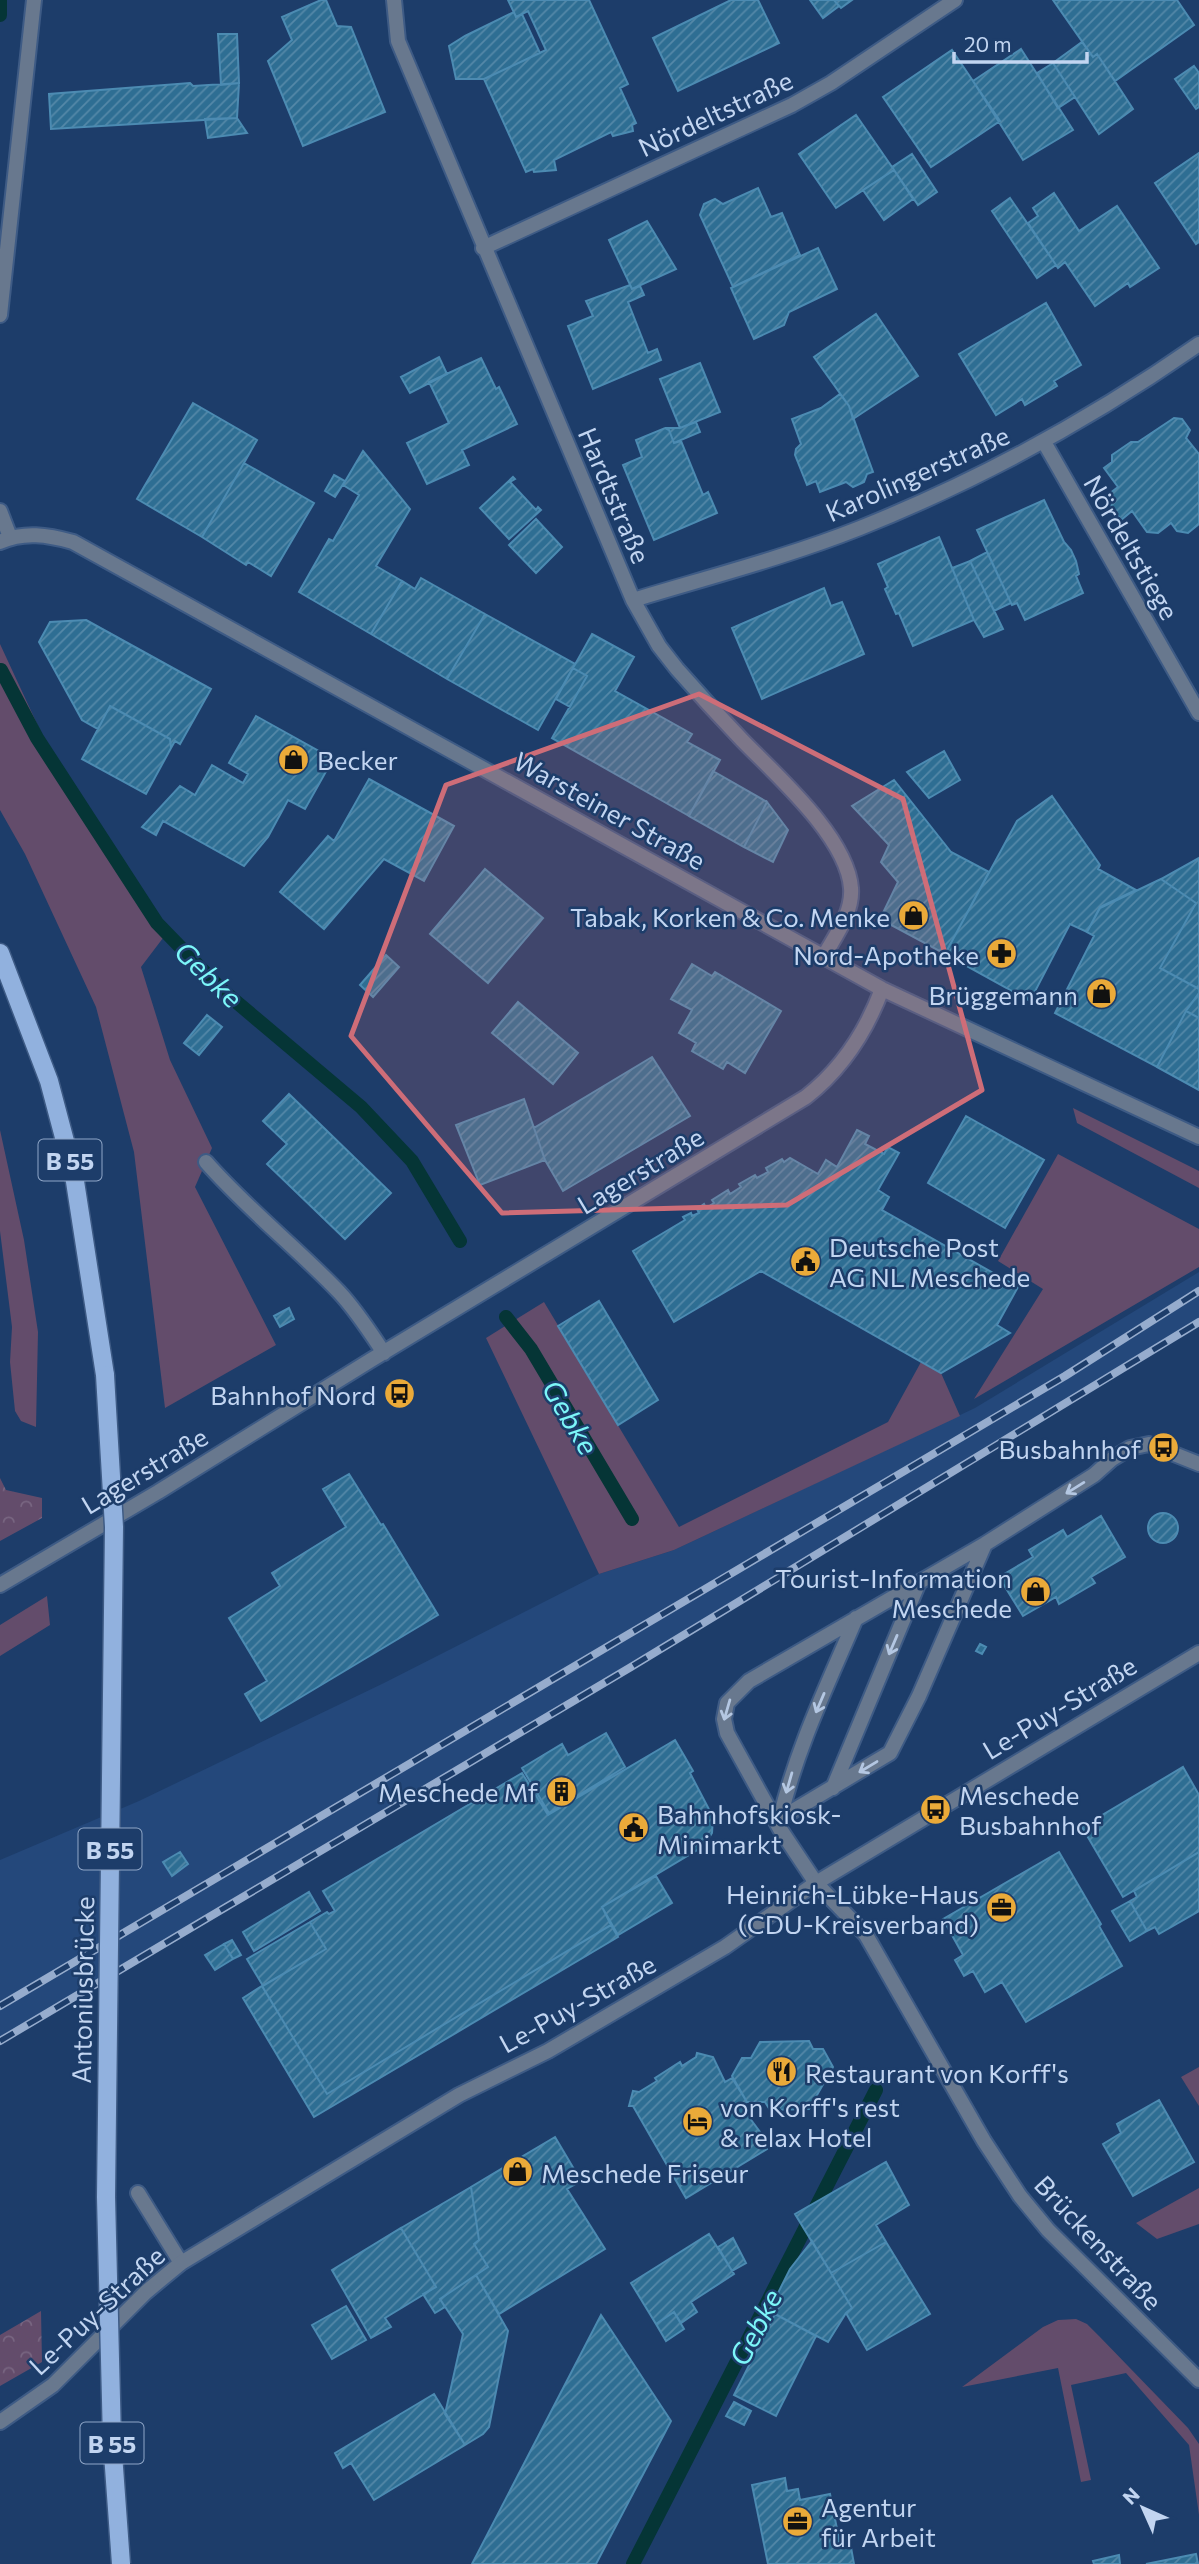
<svg xmlns="http://www.w3.org/2000/svg" width="1199" height="2564" font-family="Commissioner,sans-serif">
  <style>
    .built { fill: #24487b }
    .grass { fill: #634c6b }
    .forest { fill: url(#forest-crowns) }
    .lines { fill: none; stroke-linecap: round; stroke-linejoin: round }
    .stream { stroke: #053536; stroke-width: 14 }
    .building { fill: url(#building-hatch); stroke: #4c8bb2; stroke-width: 2 }
    .lane-casing { stroke: #3e5b85; stroke-width: 18 }
    .street-casing { stroke: #3e5b85; stroke-width: 18 }
    .primary-casing { stroke: #3e5b85; stroke-width: 21 }
    .lane { stroke: #68788e; stroke-width: 14 }
    .street { stroke: #68788e; stroke-width: 14 }
    .primary { stroke: #91b1de; stroke-width: 18 }
    .rail-casing { stroke: #96accd; stroke-width: 8 }
    .rail { stroke: #1d3d6a; stroke-width: 5; stroke-dasharray: 16; stroke-linecap: butt }
    .primary-bridge-casing { stroke: #3e5b85; stroke-width: 21; stroke-linecap: butt }
    .primary-bridge { stroke: #91b1de; stroke-width: 18 }
    .oneway { stroke: #b4c7e2 }
    .marked { fill: #ce6d78; fill-opacity: 0.2; stroke: #ce6d78; stroke-width: 5; stroke-linejoin: round }
    .labels { text-anchor: middle; dominant-baseline: central; stroke-width: 5; stroke-linejoin: round; paint-order: stroke }
    .shield { fill: #1d3d6a; stroke: #90a7c8; stroke-width: 2 }
    .shield-label { font-size: 24px; font-weight: bold; fill: #c2d5f1 }
    .street-label { font-size: 26px; fill: #c2d5f1; stroke: #1d3d6a }
    .poi-label { font-size: 26px; fill: #c2d5f1; stroke: #1d3d6a; text-anchor: start }
    .water-label { font-size: 28px; font-style: italic; fill: #7cf6f9; stroke: #1d3d6a }
  </style>
  <defs>
    <pattern id="forest-crowns" width="20" height="18" patternUnits="userSpaceOnUse" patternTransform="scale(1.75)"><rect width="20" height="18" fill="#634c6b"/><path d="M2 6a3 3 0 1 1 6 0M12 15a3 3 0 1 1 6 0" fill="none" stroke="#786581"/></pattern>
    <pattern id="building-hatch" width="6" height="6" patternUnits="userSpaceOnUse" patternTransform="scale(1.75)"><rect width="6" height="6" fill="#2e6e93"/><path d="M-1 1l2-2M0 6l6-6M5 7l2-2" fill="none" stroke="#5488a8"/></pattern>
  </defs>
  <rect width="100%" height="100%" fill="#1d3d6a"/>
  <path class="built" d="M1199 1272V1326L0 2039V1860L139 1801 384 1683 599 1574 674 1550 975 1408Z"/>
  <path class="grass" d="M0 644 45 741 99 843 163 938 141 967 170 1060 212 1148 195 1187 276 1345 165 1408 134 1152 96 1007 25 854 0 810Z
    M1073 1108 1199 1171V1188L1077 1123Z
    M0 1130 24 1240 38 1332 36 1427 21 1421 15 1411 10 1362 12 1327 0 1231Z
    M1058 1154 1199 1229V1267L974 1399 1043 1289 998 1261Z
    M544 1302 679 1527 888 1422 921 1362 941 1373 960 1416 674 1550 599 1574 486 1338Z
    M47 1596 50 1625 0 1656V1625Z
    M1199 2067V2106L1181 2077Z
    M1199 2188V2224L1157 2239 1136 2223Z
    M1076 2319 1087 2324 1099 2336 1188 2428 1199 2444V2515L1189 2445 1126 2373 1071 2385 1091 2480 1081 2482 1058 2368 962 2387 1043 2327 1058 2320Z"/>
  <path class="forest" d="M0 1478 6 1490 42 1498V1518L0 1541Z
    M41 2311 42 2362 0 2386V2335Z"/>
  <g class="lines">
    <path class="stream" d="M0 15V0
      M1 670 37 738 157 923 221 989 361 1107 412 1161 460 1241
      M506 1317 531 1349 632 1519
      M633 2564 876 2090"/>
  </g>
  <path class="building" d="M321 0H326L337 26 351 27 385 112 303 146 268 61 292 40 282 17Z
    M508 0H589L628 84 620 88 636 123 632 125 633 131 613 136 611 132 554 160 556 170 534 172 533 169 526 172 484 79 546 50 528 11 516 17Z
    M731 0H758L779 43 678 91 653 38Z
    M810 0H834L839 6 823 18Z
    M834 0H852L841 8Z
    M1053 0H1177L1194 25 1115 81 1097 54 1093 57Z
    M514 12 516 17 522 14 540 53 484 79H456L449 46 465 36Z
    M218 34H237L239 83 221 85Z
    M1082 42 1093 57 1097 54 1133 109 1099 134 1053 63Z
    M1021 49 1073 130 1023 160 973 81Z
    M952 50 1000 121 931 167 883 97Z
    M1053 63 1075 97 1058 108 1037 73Z
    M1194 66 1199 73V107L1196 109 1175 79Z
    M190 83 193 86 239 83 237 118 51 129 49 94Z
    M856 115 894 170 836 208 799 154Z
    M237 118 247 133 208 138 205 119Z
    M1199 153V242L1196 244 1155 183Z
    M912 154 937 192 918 205 892 167Z
    M894 170 913 199 884 220 863 190Z
    M758 188 771 217 782 213 800 255 733 287 700 215 704 204 715 199 723 204Z
    M1054 193 1079 231 1117 206 1159 268 1130 287 1128 283 1095 306 1065 262 1058 268 1028 223 1038 216 1033 208Z
    M1010 198 1056 265 1037 278 992 211Z
    M647 221 676 269 632 289 609 240Z
    M818 248 837 289 789 312 784 325 754 339 731 288Z
    M630 285 632 289 640 286 644 295 628 302 648 353 657 349 661 360 593 389 568 326 593 316 586 301Z
    M1046 303 1081 365 1054 381 1057 386 1025 405 1022 399 996 415 959 354Z
    M876 314 918 376 853 419 849 406 814 357Z
    M439 357 447 374 410 393 401 377Z
    M481 358 496 389 499 387 517 424 462 450 469 465 427 484 407 443 449 423 429 382Z
    M700 363 720 412 680 428 660 379Z
    M840 394 849 406 873 472 867 474 864 482 853 487 846 482 820 492 816 481 807 485 795 455 796 449 801 444 792 419 821 408Z
    M193 403 257 440 202 537 137 499Z
    M1174 418 1182 419 1190 430 1186 438 1199 454V524L1188 533 1177 531 1171 523 1158 533 1147 532 1132 511 1121 520 1105 497 1118 487 1104 468 1112 462V455L1131 442H1138Z
    M696 422 700 432 674 443 669 430 665 428H680Z
    M665 428 669 430 674 443 681 441 703 495 708 492 717 513 654 540 623 465 642 457 636 440Z
    M363 451 410 509 376 566 402 581 371 634 299 592 329 539 333 541 359 495 343 485Z
    M244 463 314 503 271 576 248 562 246 565 202 537Z
    M334 475 345 481 335 497 325 491Z
    M513 477 515 479 510 482 536 510 538 507 541 510 509 539 480 508Z
    M1044 500 1064 542 1071 550 1076 561 1079 574 1076 576 1083 593 1025 620 1017 603 1012 605 1011 603 977 530Z
    M536 519 562 547 536 573 509 545Z
    M939 537 974 620 913 646 899 613 896 614 885 589 888 587 878 564Z
    M987 552 1011 603 994 611 970 561Z
    M970 561 1003 629 984 637 974 620 952 568Z
    M421 578 485 614 447 679 371 634 402 581 415 589Z
    M824 588 831 606 842 602 864 654 762 699 732 628Z
    M485 614 575 664 538 730 447 679Z
    M86 620 211 689 180 744 175 741 171 748 170 739 110 706 98 729 82 720 39 642 50 622Z
    M592 634 634 657 615 691 692 734 687 742 720 760 689 816 552 738 587 676 573 668Z
    M573 668 587 676 570 707 556 699Z
    M110 706 170 739 171 748 146 794 82 759Z
    M256 716 333 759 305 809 288 800 268 837 244 866 163 821 156 835 142 827 180 786 195 795 212 765 243 783 248 774 229 763Z
    M944 751 960 780 929 798 907 772Z
    M713 771 767 802 744 847 689 816Z
    M369 779 454 826 424 881 384 859 324 929 280 892 328 836 334 841Z
    M894 780 951 852 989 872 945 954 880 919 898 882 881 862 889 845 852 806Z
    M1052 796 1100 865 1098 869 1136 890 1100 907 1087 932 1070 924 1030 1001 945 954 1017 821Z
    M767 802 788 830 773 862 744 847Z
    M1199 858V989L1160 968 1196 903 1161 879Z
    M485 869 543 918 488 983 430 934Z
    M1161 879 1196 903 1160 968 1199 989V993L1186 1011 1157 1067 1055 1013 1094 936 1087 932 1100 908Z
    M386 955 399 967 373 997 360 985Z
    M692 964 712 976 715 972 781 1011 745 1073 727 1062 723 1069 692 1051 696 1043 679 1033 692 1010 671 999Z
    M1199 993V1018L1186 1011Z
    M518 1002 578 1053 553 1084 492 1033Z
    M1186 1011 1199 1018V1090L1157 1067Z
    M207 1015 222 1027 199 1055 184 1043Z
    M652 1057 690 1116 563 1191 545 1160 534 1128Z
    M289 1094 391 1193 345 1239 267 1164 287 1144 263 1121Z
    M524 1099 545 1160 480 1185 456 1125Z
    M966 1116 1044 1160 1005 1228 928 1183Z
    M857 1130 869 1136 865 1144 884 1154 888 1147 899 1153 878 1190 889 1197 882 1210 1018 1287 997 1325 1010 1333 941 1373 761 1271 674 1322 633 1251 685 1220 683 1217 691 1213 692 1216 699 1213 697 1209 704 1204 706 1208 714 1203 712 1200 728 1190 730 1194 741 1187 739 1184 755 1175 757 1178 768 1172 766 1168 782 1159 784 1162 790 1158 818 1174 826 1160 837 1167Z
    M599 1301 658 1400 618 1425 558 1326Z
    M289 1308 294 1319 280 1327 274 1316Z
    M349 1474 381 1525 383 1524 438 1615 261 1721 245 1694 267 1681 229 1618 280 1586 272 1573 346 1527 323 1489Z
    M1148 1528a15 15 0 1 1 30 0a15 15 0 1 1-30 0Z
    M1101 1516 1125 1557 1091 1577 1095 1583 1059 1604 1056 1597 1023 1616 999 1577 1033 1557 1029 1550 1063 1530 1067 1537Z
    M980 1644 986 1647 982 1654 976 1651Z
    M606 1733 625 1767 549 1813 522 1768 562 1744 568 1755Z
    M675 1740 693 1771 690 1773 713 1817 712 1833 704 1846 602 1907 611 1925 327 2094 262 1986 326 1949 310 1922 327 1912 329 1914 335 1911 323 1891 522 1773 548 1815Z
    M1183 1767 1199 1795V1852L1123 1897 1082 1827Z
    M180 1852 188 1864 172 1876 163 1862Z
    M1059 1852 1101 1924 1099 1926 1122 1966 1026 2022 1002 1982 985 1992 973 1971 964 1976 955 1960 963 1955 943 1919Z
    M1199 1852V1911L1159 1934 1155 1927 1147 1931 1130 1901 1137 1897 1134 1891Z
    M656 1876 672 1903 618 1935 602 1907Z
    M309 1892 320 1911 254 1951 243 1932Z
    M1130 1901 1147 1931 1130 1941 1112 1911Z
    M310 1922 326 1949 263 1986 247 1959Z
    M611 1925 618 1937 314 2117 243 1998 262 1986 327 2094Z
    M232 1940 241 1955 233 1959 224 1944Z
    M224 1944 233 1959 215 1970 205 1955Z
    M809 2041 813 2049H823L833 2067 809 2109 770 2110 765 2102H747L732 2076 742 2058H751L760 2042Z
    M697 2053 713 2057 725 2082 732 2078 747 2102 740 2105 763 2136 767 2149 686 2198 633 2106H629L633 2091 639 2092 657 2081 655 2078 680 2062 682 2066 696 2057Z
    M1159 2100 1194 2162 1133 2196 1103 2144 1121 2133 1117 2124Z
    M555 2137 581 2181 567 2189 605 2249 499 2314 476 2275 488 2267 474 2244 479 2240 471 2187Z
    M886 2162 909 2205 876 2225 886 2242 831 2273 795 2214Z
    M471 2187 479 2240 474 2244 488 2267 440 2299 445 2307 435 2313 423 2294 436 2287 401 2228Z
    M401 2228 436 2287 385 2318 391 2327 371 2338 332 2270Z
    M709 2234 734 2274 691 2302 697 2312 681 2323 674 2312 656 2324 631 2283Z
    M733 2238 746 2263 732 2271 718 2247Z
    M812 2241 852 2308 846 2313 828 2342 769 2311 790 2269Z
    M886 2242 930 2314 867 2350 846 2313 852 2308 831 2273Z
    M476 2275 508 2331 489 2427 483 2434 465 2445 445 2414 463 2334 440 2299Z
    M346 2306 366 2340 332 2359 312 2325Z
    M674 2312 684 2329 666 2341 656 2324Z
    M775 2314 816 2336 776 2416 734 2395Z
    M601 2315 671 2421 596 2564H472Z
    M434 2394 465 2445 374 2500 351 2463 343 2468 335 2453Z
    M734 2402 751 2411 744 2425 726 2416Z
    M785 2478 787 2491 798 2489 800 2500 830 2494 840 2544 850 2542 854 2564H768L752 2485Z
    M1196 2554 1198 2564H1146Z
    M1119 2555 1120 2564H1094L1093 2561Z"/>
  <g class="lines">
    <defs>
      <path id="lane" d="M833 1788 919 1582
        M780 1819C796 1749 828 1684 856 1618
        M776 1821 890 1753 919 1696 985 1544
        M816 1883 780 1829 727 1733 724 1719 727 1703 749 1681 985 1544 1094 1475 1112 1459 1130 1448 1149 1444 1199 1464
        M138 2193 181 2263"/>
      <path id="street" d="M394 0 398 41 633 600 659 646 677 669C698 693 720 717 742 740 776 775 847 837 851 888 853 913 835 936 824 956
        M483 248 792 105 831 83 955 0
        M0 315 34 0
        M1044 442 1199 713
        M0 511 10 537
        M0 542C24 531 48 535 73 542L882 989 1199 1137
        M633 600C709 577 787 557 860 528 980 480 1093 418 1199 344
        M206 1162C247 1209 296 1247 339 1292 356 1310 370 1332 384 1353
        M0 1585 158 1492 371 1360 806 1097C843 1068 866 1032 882 989
        M816 1883 866 1935 984 2141 1020 2196 1048 2230 1199 2380
        M0 2422 53 2385 146 2292 181 2263 459 2095 548 2051 725 1947 816 1883 1199 1653"/>
      <path id="primary" d="M0 953 49 1081 74 1175 105 1375"/>
    </defs>
    <use href="#lane" class="lane-casing"/>
    <use href="#street" class="street-casing"/>
    <use href="#primary" class="primary-casing"/>
    <use href="#lane" class="lane"/>
    <use href="#street" class="street"/>
    <use href="#primary" class="primary"/>
    <defs>
      <path id="rail" d="M0 2006 1065 1376 1199 1291
        M0 2041 631 1667 1199 1322"/>
    </defs>
    <use href="#rail" class="rail-casing"/>
    <use href="#rail" class="rail"/>
    <defs>
      <path id="primary-bridge" d="M105 1375 114 1527 106 2197 112 2440 121 2564"/>
    </defs>
    <use href="#primary-bridge" class="primary-bridge-casing"/>
    <use href="#primary-bridge" class="primary-bridge"/>
  </g>
  <defs><path id="oneway-shaft" d="M-6 0H5M1.5-3L5.5 0L1.5 3" fill="none" stroke-width="1.6" stroke-linecap="round" stroke-linejoin="round" transform="scale(1.75)"/></defs>
  <g class="oneway">
    <use href="#oneway-shaft" transform="translate(1075 1488) rotate(148)"/>
    <use href="#oneway-shaft" transform="translate(893 1645) rotate(113)"/>
    <use href="#oneway-shaft" transform="translate(820 1703) rotate(113)"/>
    <use href="#oneway-shaft" transform="translate(727 1710) rotate(106)"/>
    <use href="#oneway-shaft" transform="translate(868 1767) rotate(149)"/>
    <use href="#oneway-shaft" transform="translate(789 1783) rotate(106)"/>
  </g>
  <path class="marked" d="M699 694 903 799 982 1090 787 1205 502 1213 351 1036 446 785Z"/>
  <defs>
    <symbol id="shop-disc" viewBox="-11 -11 22 22"><circle r="9.5" fill="#eaaa39" stroke="#1d3d6a"/><path d="M-5-2.5h2.3a2.7 3.5 0 0 1 5.4 0H5L5.5 6h-11ZM-1.5-2.5h3a1.5 2.3 0 0 0-3 0Z" fill="#111"/></symbol>
    <symbol id="pharmacy-disc" viewBox="-11 -11 22 22"><circle r="9.5" fill="#eaaa39" stroke="#1d3d6a"/><path d="M-2-6h4v4h4v4h-4v4h-4v-4h-4v-4h4Z" fill="#111"/></symbol>
    <symbol id="civic-disc" viewBox="-11 -11 22 22"><circle r="9.5" fill="#eaaa39" stroke="#1d3d6a"/><path d="M-.6-6.5H3V-4.5H.6V-3L4-1V1h2V6H-6V1h2V-1L-.6-3ZM-1.2 2.5V6h2.4V2.5Z" fill="#111"/></symbol>
    <symbol id="bus-disc" viewBox="-11 -11 22 22"><circle r="9.5" fill="#eaaa39" stroke="#1d3d6a"/><path d="M-5-6H5V4H4V6H2V4H-2V6H-4V4H-5ZM-3.5-4V0h7V-4ZM-3.5 1.2v1.5H-2V1.2ZM2 1.2v1.5H3.5V1.2Z" fill="#111"/></symbol>
    <symbol id="building-disc" viewBox="-11 -11 22 22"><circle r="9.5" fill="#eaaa39" stroke="#1d3d6a"/><path d="M-4-6H4V6H1V3H-1V6H-4ZM-2.5-4.3h1.7v1.8h-1.7ZM.8-4.3h1.7v1.8H.8ZM-2.5-1h1.7V.8h-1.7ZM.8-1h1.7V.8H.8Z" fill="#111"/></symbol>
    <symbol id="office-disc" viewBox="-11 -11 22 22"><circle r="9.5" fill="#eaaa39" stroke="#1d3d6a"/><path d="M-6-3h4V-5.5h4V-3h4V5H-6ZM-1-4.5V-3h2v-1.5ZM-6 0V1H6V0Z" fill="#111"/></symbol>
    <symbol id="restaurant-disc" viewBox="-11 -11 22 22"><circle r="9.5" fill="#eaaa39" stroke="#1d3d6a"/><path d="M-5-6h1v4h1v-4h1v4h1v-4h1v5L-1.5 .5V6h-2V.5L-5-1ZM5-6V6H3V1.5H1.5Q1.5-4 5-6Z" fill="#111"/></symbol>
    <symbol id="hotel-disc" viewBox="-11 -11 22 22"><circle r="9.5" fill="#eaaa39" stroke="#1d3d6a"/><path d="M-6-4.5h1.5V1H6V5H4.5V3h-9V5H-6ZM-4 0a1.8 1.8 0 1 1 3.6 0ZM.5 0V-2.5h3Q6-2.5 6 0Z" fill="#111"/></symbol>
  </defs>
  <g fill-rule="evenodd">
    <use href="#shop-disc" x="276" y="742" width="35" height="35"/>
    <use href="#shop-disc" x="896" y="898" width="35" height="35"/>
    <use href="#pharmacy-disc" x="984" y="936" width="35" height="35"/>
    <use href="#shop-disc" x="1084" y="976" width="35" height="35"/>
    <use href="#civic-disc" x="788" y="1244" width="35" height="35"/>
    <use href="#bus-disc" x="382" y="1376" width="35" height="35"/>
    <use href="#bus-disc" x="1146" y="1430" width="35" height="35"/>
    <use href="#shop-disc" x="1018" y="1574" width="35" height="35"/>
    <use href="#building-disc" x="544" y="1774" width="35" height="35"/>
    <use href="#bus-disc" x="918" y="1792" width="35" height="35"/>
    <use href="#civic-disc" x="616" y="1810" width="35" height="35"/>
    <use href="#office-disc" x="984" y="1890" width="35" height="35"/>
    <use href="#restaurant-disc" x="764" y="2054" width="35" height="35"/>
    <use href="#hotel-disc" x="680" y="2104" width="35" height="35"/>
    <use href="#shop-disc" x="500" y="2154" width="35" height="35"/>
    <use href="#office-disc" x="780" y="2504" width="35" height="35"/>
  </g>
  <g class="labels">
    <g class="shield">
      <rect x="38.5" y="1139.5" width="63" height="41" rx="5"/>
      <rect x="78.5" y="1828.5" width="63" height="41" rx="5"/>
      <rect x="80.5" y="2422.5" width="63" height="41" rx="5"/>
    </g>
    <g class="shield-label">
      <text x="70" y="1160">B 55</text>
      <text x="110" y="1849">B 55</text>
      <text x="112" y="2443">B 55</text>
    </g>
    <g class="street-label">
      <text transform="translate(715 113) rotate(-25)">Nördeltstraße</text>
      <text transform="translate(917 473) rotate(-24)">Karolingerstraße</text>
      <text transform="translate(615 495) rotate(67)">Hardtstraße</text>
      <text transform="translate(1132 547) rotate(60)">Nördeltstiege</text>
      <text transform="translate(610 810) rotate(29)">Warsteiner Straße</text>
      <text transform="translate(640 1170) rotate(-31)">Lagerstraße</text>
      <text transform="translate(144 1470) rotate(-31)">Lagerstraße</text>
      <text transform="translate(1059 1707) rotate(-31)">Le-Puy-Straße</text>
      <text transform="translate(82 1990) rotate(-89)">Antoniusbrücke</text>
      <text transform="translate(577 2003) rotate(-29)">Le-Puy-Straße</text>
      <text transform="translate(1099 2242) rotate(47)">Brückenstraße</text>
      <text transform="translate(96 2310) rotate(-43)">Le-Puy-Straße</text>
    </g>
    <g class="poi-label">
      <text x="317" y="759">Becker</text>
      <text x="890" y="916" text-anchor="end">Tabak, Korken &amp; Co. Menke</text>
      <text x="979" y="954" text-anchor="end">Nord-Apotheke</text>
      <text x="1078" y="994" text-anchor="end">Brüggemann</text>
      <text x="829" y="1246">Deutsche Post<tspan x="829" dy="30">AG NL Meschede</tspan></text>
      <text x="376" y="1394" text-anchor="end">Bahnhof Nord</text>
      <text x="1141" y="1448" text-anchor="end">Busbahnhof</text>
      <text x="1012" y="1577" text-anchor="end">Tourist-Information<tspan x="1012" dy="30">Meschede</tspan></text>
      <text x="538" y="1791" text-anchor="end">Meschede Mf</text>
      <text x="959" y="1794">Meschede<tspan x="959" dy="30">Busbahnhof</tspan></text>
      <text x="657" y="1813">Bahnhofskiosk-<tspan x="657" dy="30">Minimarkt</tspan></text>
      <text x="979" y="1893" text-anchor="end">Heinrich-Lübke-Haus<tspan x="979" dy="30">(CDU-Kreisverband)</tspan></text>
      <text x="805" y="2072">Restaurant von Korff's</text>
      <text x="720" y="2106">von Korff's rest<tspan x="720" dy="30">&amp; relax Hotel</tspan></text>
      <text x="541" y="2172">Meschede Friseur</text>
      <text x="821" y="2506">Agentur<tspan x="821" dy="30">für Arbeit</tspan></text>
    </g>
    <g class="water-label">
      <text transform="translate(209 974) rotate(44)">Gebke</text>
      <text transform="translate(571 1417) rotate(59)">Gebke</text>
      <text transform="translate(755 2327) rotate(-63)">Gebke</text>
    </g>
  </g>
  <g transform="translate(1143 2508) rotate(315)" stroke="#1d3d6a" stroke-width="5" paint-order="stroke">
  <path d="M0-5L12 26L0 18L-12 26Z" fill="#c2d5f1"/>
  <text y="-10" font-size="19" font-weight="bold" text-anchor="middle" fill="#c2d5f1">N</text>
  </g>
  <path d="M954 52v10h133v-10" fill="none" stroke="#c2d5f1" stroke-width="3.5"/>
  <text x="964" y="52" font-size="21" fill="#c2d5f1" stroke="#1d3d6a" stroke-width="5" paint-order="stroke">20 m</text>
</svg>
